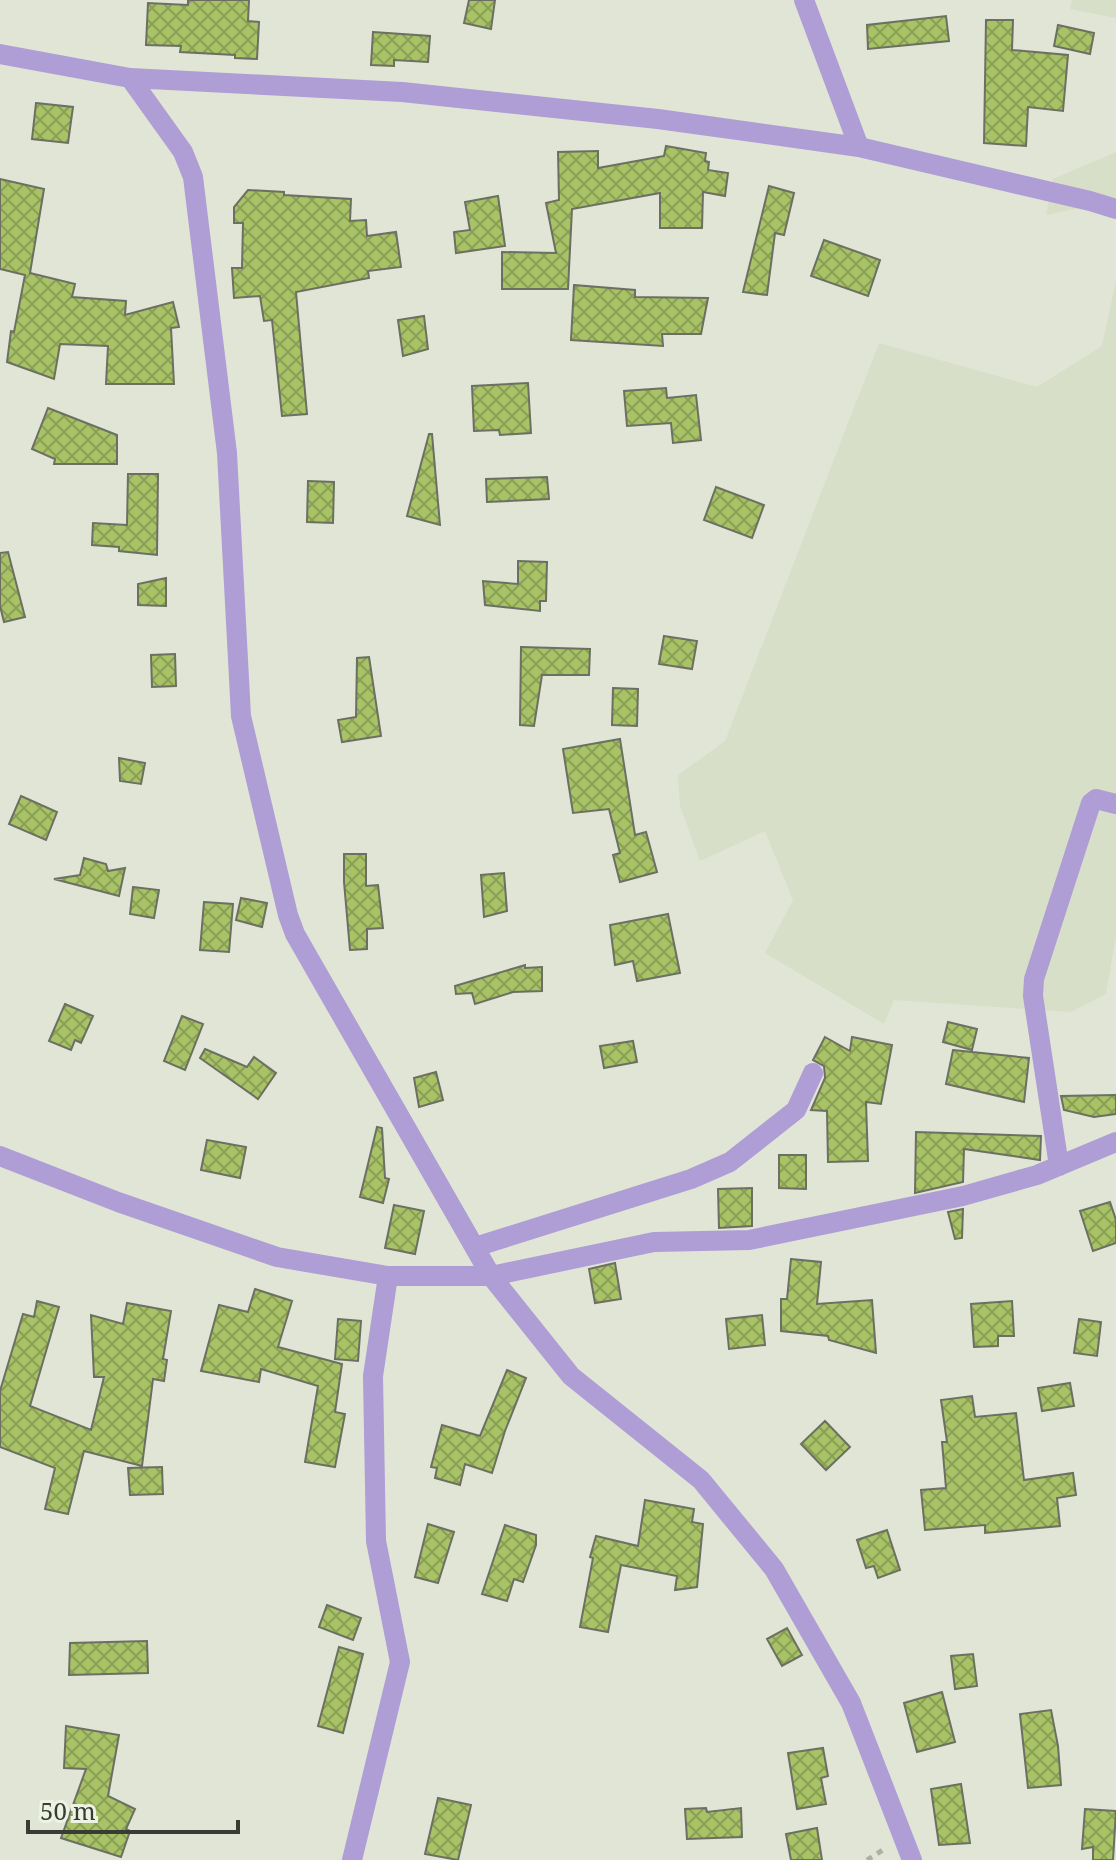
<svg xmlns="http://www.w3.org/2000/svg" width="1116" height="1860" font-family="'Noto Serif',serif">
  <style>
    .built { fill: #d7dfc8 }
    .building { fill: url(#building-cross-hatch); stroke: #6b7062; stroke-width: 2 }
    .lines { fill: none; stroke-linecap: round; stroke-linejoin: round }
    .path { stroke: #adb1a5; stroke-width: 5; stroke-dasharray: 6 6; stroke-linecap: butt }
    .minor { stroke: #af9dd5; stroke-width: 20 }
  </style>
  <defs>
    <pattern id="building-cross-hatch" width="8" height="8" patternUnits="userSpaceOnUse" patternTransform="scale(2)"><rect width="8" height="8" fill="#a8c266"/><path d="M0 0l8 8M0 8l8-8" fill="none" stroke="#8a9f55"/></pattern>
  </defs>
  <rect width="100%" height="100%" fill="#e0e5d6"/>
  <path class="built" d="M1072 0H1116V18L1070 9Z
    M1116 152V200L1046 215 1053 179Z
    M1116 280V936L1106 994 1071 1012 894 1000 884 1024 765 953 793 900 765 831 700 861 680 806 678 775 725 741 879 343 1037 387 1102 346Z"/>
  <path class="building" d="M188 0H249L248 21 259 22 257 59 235 58V55L180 52 181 46 146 45 148 3 188 5Z
    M469 0H495L491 29 464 23Z
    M946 16 949 41 868 49 867 25Z
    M986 20H1013L1012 50 1068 55 1063 111 1028 107 1026 146 984 143Z
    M1058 25 1094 33 1090 54 1054 46Z
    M373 32 430 36 428 62 394 60V66L371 65Z
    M36 103 73 107 68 143 32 139Z
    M666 146 706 153 705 161 709 162 708 170 728 173 725 196 703 192 702 228H660V193L572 209 568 289H502V252L556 253 546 203 559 200 558 152 598 151V168L664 156Z
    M0 179 44 189 30 273 75 284 72 297 126 301 125 315 173 302 179 327 171 328 174 384H106L108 346 60 344 54 379 7 362 11 331 14 332 25 275 0 269Z
    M769 186 794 193 784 235 775 233 767 295 743 292Z
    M248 190 284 192V195L351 199 350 221 366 220 367 236 396 232 401 267 368 271 369 278 296 292 307 414 282 416 272 320 264 321 260 296 234 298 232 268H242L243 223H234V207Z
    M498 196 505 246 456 253 454 232 470 230 465 202Z
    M824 240 880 260 868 296 811 276Z
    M574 285 635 290V297L708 298 701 334H662L663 346 571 340Z
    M424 316 428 349 403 356 398 320Z
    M528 383 531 433 500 435 499 430 474 431 472 386Z
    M666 388 667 398 696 395 701 440 673 443 671 423 627 426 624 391Z
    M48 408 117 435V464H54L55 459 32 449Z
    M429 434H432L440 525 407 516Z
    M128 474H158L157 555 119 551V547L92 545 93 523 127 525Z
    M547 477 549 499 487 502 486 479Z
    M308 481 334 482 333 523 307 522Z
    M716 487 764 505 752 538 704 520Z
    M8 552 25 617 4 622 0 606V553Z
    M518 561 547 562 546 601H540V611L485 605 483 581 518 584Z
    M166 578V606L138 605V584Z
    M664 636 697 641 692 669 659 664Z
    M521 647 590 649 589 675H542L534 726 520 725Z
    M175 654 176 686 152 687 151 655Z
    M369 657 381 736 342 742 338 720 356 717 357 658Z
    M613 688 638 689 637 726 612 725Z
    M620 739 635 835 646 832 657 872 620 882 613 855 620 853 609 809 573 813 563 749Z
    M119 758 145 763 141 784 120 781Z
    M21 796 57 812 46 840 9 824Z
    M344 854H366V886L378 885 383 928 367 929V949L350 950 344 882Z
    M84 858 106 864 108 871 125 868 119 896 54 879 80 875Z
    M504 873 507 911 484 917 481 875Z
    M133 887 159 890 154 918 130 914Z
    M241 898 267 903 262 927 236 920Z
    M204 902 233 904 229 952 200 950Z
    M668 914 680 973 637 981 633 961 615 965 610 925Z
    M525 965V968L542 967V991L513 992 475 1004 472 993 456 994 455 986Z
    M65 1004 93 1016 81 1043 75 1040 71 1050 49 1041Z
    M182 1016 203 1024 185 1070 164 1061Z
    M948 1022 977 1029 972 1050 943 1042Z
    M825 1037 850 1051 852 1037 892 1045 881 1104 866 1102 868 1161 828 1162 827 1111 811 1110 825 1078 824 1066 813 1060Z
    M633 1041 637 1062 604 1068 600 1046Z
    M205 1049 247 1067 254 1057 276 1073 258 1099 200 1058Z
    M953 1050 1029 1058 1024 1102 946 1084Z
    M436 1072 443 1100 419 1107 414 1078Z
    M1116 1095V1114L1094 1117 1064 1110 1061 1096Z
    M377 1127 382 1128 385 1178 389 1179 383 1203 360 1197Z
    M916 1132 1041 1136 1040 1160 964 1149 963 1182 915 1193Z
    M207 1140 246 1147 240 1178 201 1170Z
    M779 1155H806V1189L779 1188Z
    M752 1188V1226L719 1228 718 1189Z
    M1110 1202 1116 1220V1243L1093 1251 1080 1211Z
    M394 1205 424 1211 415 1254 385 1248Z
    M963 1209 962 1238 955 1239 948 1212Z
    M791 1259 821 1262 817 1304 872 1300 876 1353 829 1340 828 1336 781 1331V1299H787Z
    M615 1263 621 1299 595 1303 589 1269Z
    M255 1289 292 1301 278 1347 342 1364 335 1412 345 1414 335 1467 305 1462 318 1386 261 1369 259 1382 201 1371 219 1305 248 1312Z
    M37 1301 59 1307 30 1406 91 1430 104 1377H94L91 1315 123 1324 127 1303 171 1311 163 1359 167 1360 164 1381 153 1379 142 1466 84 1451 68 1514 45 1509 55 1468 0 1447V1391L23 1314 34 1317Z
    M1012 1301 1014 1336H998V1346L974 1347 971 1304Z
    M762 1315 765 1345 729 1349 726 1319Z
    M338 1319 361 1321 358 1361 335 1359Z
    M1079 1319 1101 1322 1097 1356 1074 1353Z
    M507 1370 526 1378 505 1431 492 1473 465 1464 460 1485 435 1478 437 1468 431 1467 442 1425 480 1436Z
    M1070 1383 1074 1406 1042 1411 1038 1388Z
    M972 1396 975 1417 1016 1413 1024 1480 1073 1473 1076 1495 1057 1498 1060 1526 985 1533V1525L925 1530 921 1490 946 1488 942 1442H947L941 1400Z
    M825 1421 850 1447 826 1470 801 1444Z
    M162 1467 163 1494 130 1495 128 1468Z
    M645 1500 694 1509 692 1522 703 1524 697 1587 675 1590 677 1576 621 1565 608 1632 580 1627 593 1558 590 1557 596 1536 638 1546Z
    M428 1524 454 1532 438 1583 415 1577Z
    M505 1525 536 1535V1545L523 1582 514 1579 507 1601 482 1594Z
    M887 1530 900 1570 878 1578 874 1566 866 1568 857 1540Z
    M327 1605 361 1618 353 1640 319 1627Z
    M787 1628 802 1655 782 1666 767 1639Z
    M147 1641 148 1673 69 1675 70 1643Z
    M339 1647 363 1654 343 1733 318 1726Z
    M973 1654 977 1686 955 1689 951 1656Z
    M942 1692 955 1742 917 1752 904 1703Z
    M1051 1710 1058 1746 1061 1785 1028 1788 1020 1714Z
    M66 1726 119 1735 108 1796 135 1809 126 1829 130 1831 121 1857 61 1838 86 1769 64 1768Z
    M823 1748 828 1776 821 1778 826 1804 797 1809 788 1753Z
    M961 1784 970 1843 939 1845 931 1789Z
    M438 1798 471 1805 458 1860 425 1854Z
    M706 1808 707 1812 741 1808 742 1837 687 1839 685 1809Z
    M1085 1809 1116 1811 1113 1860H1093V1847L1082 1849Z
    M817 1828 822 1860H791L786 1834Z"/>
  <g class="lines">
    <path class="path" d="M867 1860 886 1848"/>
    <path class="minor" d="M804 0 859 147
      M0 54 130 78 402 92 658 119 859 147 1090 201 1116 209
      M130 78 183 152 193 177 227 453 241 716 288 915 295 934 491 1276 571 1376 701 1480 774 1569 851 1703 912 1860
      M0 1156 118 1202 277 1257 388 1276H491L654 1242 749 1240 963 1196 1037 1175 1116 1142
      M1059 1166 1033 996 1034 979 1091 803 1096 799 1116 804
      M475 1247 691 1179 730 1162 796 1110 813 1073
      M352 1860 400 1662 376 1541 373 1376 388 1276"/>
  </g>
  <path d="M28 1820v12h210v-12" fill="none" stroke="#393b35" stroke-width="4"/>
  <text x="40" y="1820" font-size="24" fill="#393b35" stroke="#edf3e3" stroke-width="6" paint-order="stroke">50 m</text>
</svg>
